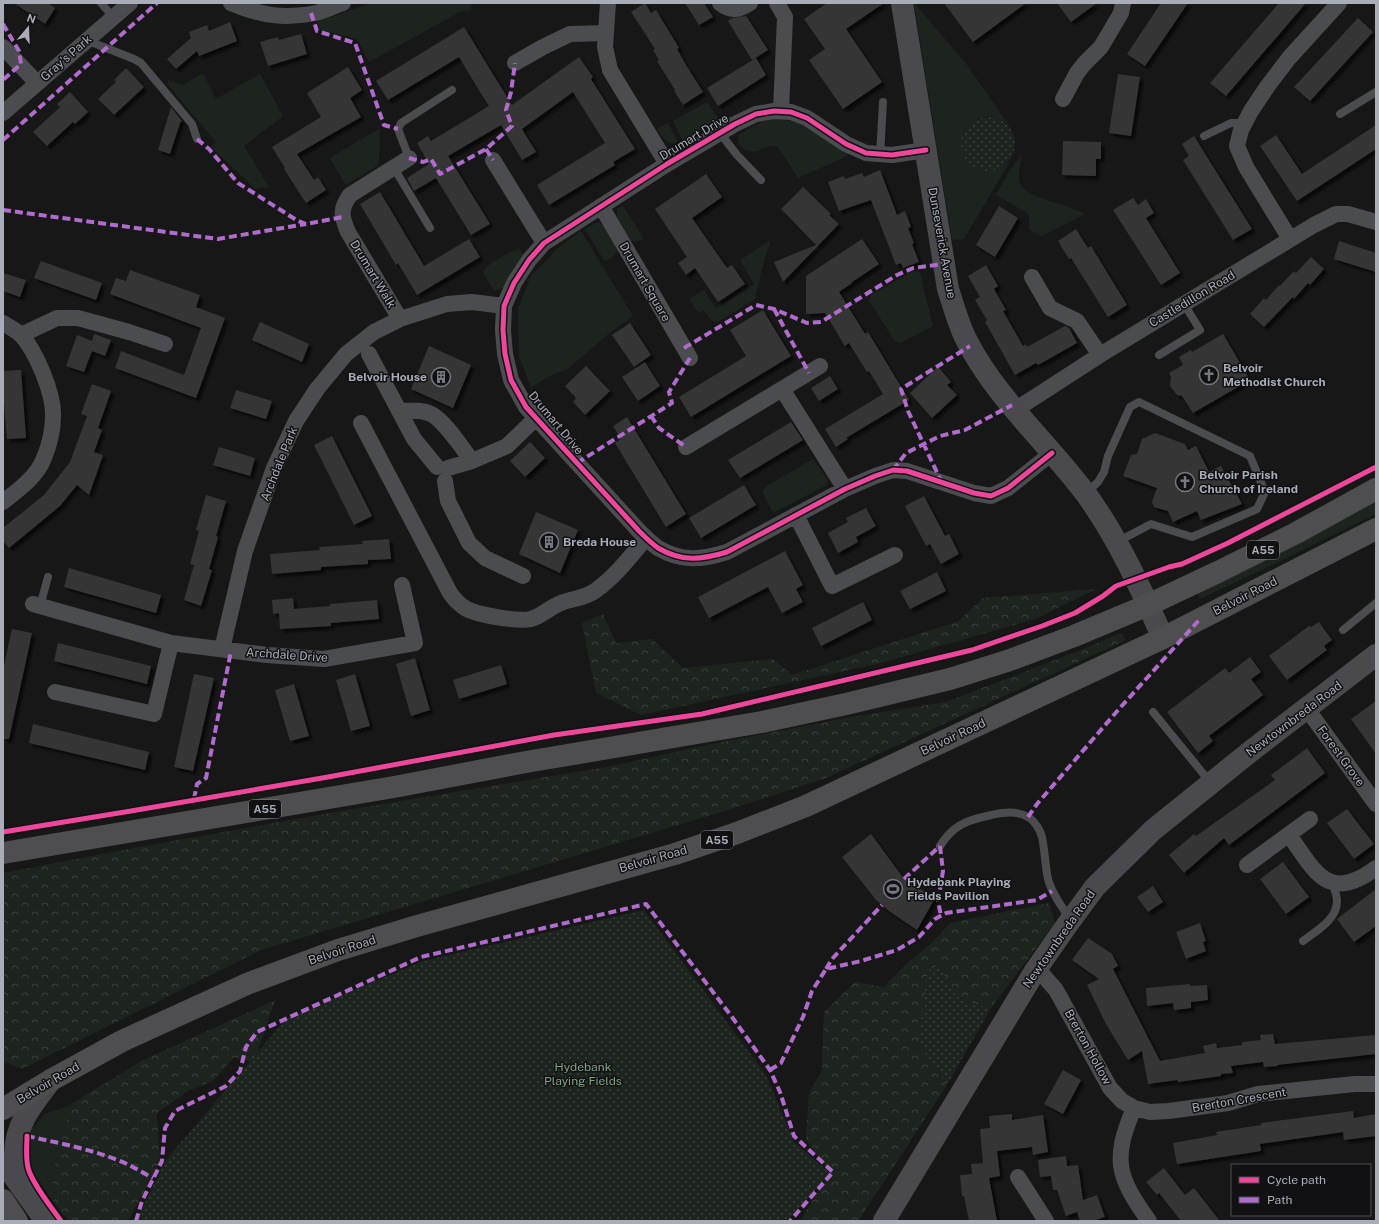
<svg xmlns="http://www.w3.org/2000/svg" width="1379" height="1224" font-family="'Public Sans',sans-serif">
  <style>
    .grass { fill: #1d241e }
    .forest { fill: url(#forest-crowns) }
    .park { fill: url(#park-dots) }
    .building { fill: #353536; filter: url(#shadow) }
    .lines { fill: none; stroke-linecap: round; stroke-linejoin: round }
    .lane { stroke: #4b4c50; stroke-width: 8 }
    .street { stroke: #4b4c50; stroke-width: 16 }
    .secondary { stroke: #4a4a4e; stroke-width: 22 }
    .highway { stroke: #4e4e51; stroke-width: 22 }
    .quiet { stroke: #b06ccc; stroke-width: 4; stroke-dasharray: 8 4; stroke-linecap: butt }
    .cycleway-casing { stroke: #111113; stroke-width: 8 }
    .cycleway { stroke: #ed469a; stroke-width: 5 }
    .labels { text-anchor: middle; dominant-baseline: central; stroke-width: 3; stroke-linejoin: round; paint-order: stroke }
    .shield { fill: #111113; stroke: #7b7e86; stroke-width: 1 }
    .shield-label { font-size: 11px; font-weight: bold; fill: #a8adb8 }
    .street-label { font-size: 12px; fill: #a8adb8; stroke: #111113 }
    .poi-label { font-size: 12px; font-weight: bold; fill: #a8adb8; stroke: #111113; text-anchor: start }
    .park-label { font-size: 12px; fill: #7fa381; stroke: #111113 }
  </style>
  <defs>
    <pattern id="forest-crowns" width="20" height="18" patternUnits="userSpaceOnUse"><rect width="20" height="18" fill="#1d241e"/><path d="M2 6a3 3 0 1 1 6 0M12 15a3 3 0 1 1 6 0" fill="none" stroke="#3b413d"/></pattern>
    <pattern id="park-dots" width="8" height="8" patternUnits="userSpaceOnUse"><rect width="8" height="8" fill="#1d241e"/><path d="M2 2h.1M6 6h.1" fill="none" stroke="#3b413d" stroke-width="1.8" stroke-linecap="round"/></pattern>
    <filter id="shadow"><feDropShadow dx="3.5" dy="3.5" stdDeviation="1" flood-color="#0009"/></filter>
  </defs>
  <rect width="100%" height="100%" fill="#171717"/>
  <path class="grass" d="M371 3H472L470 10 460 12 369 62 357 39 325 31 320 29 317 22Z
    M914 3 965 62 1010 127C993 111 976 113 963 132L979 170C991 172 1000 170 1010 161L964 239 952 240Z
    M203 73 216 99 260 74 283 116 244 146 269 187 255 189 211 147 216 142 168 85V80L182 85Z
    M707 102 719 120 685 140 682 139 673 121Z
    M772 119C804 119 824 137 849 154L843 158 798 178 777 146C759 145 758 160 739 145L738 135 761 122Z
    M668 123 678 142 672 144C665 141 661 135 657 128Z
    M380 128 379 161 377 166 346 185 330 159V158Z
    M1022 155C1021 163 1017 175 1020 183 1025 199 1070 204 1085 214L1041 236 1029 230V214L996 195 1011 168Z
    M623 206 644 239 635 242 630 240 617 217V209Z
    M598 222C611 230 612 236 617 250L614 256 606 261 604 260 585 230V229Z
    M581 231 633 316 607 335 569 368 546 378 531 388 519 357 518 308 531 276 558 248Z
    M771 240 764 261 755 299 718 322 712 321 703 310 699 313 689 299 704 290 716 308 754 284 740 260Z
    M519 248 523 255 515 266 506 287 494 291 483 273C489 260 507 255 519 248Z
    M916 271 920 273 933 326 900 343 895 341 869 301 871 295 911 272Z
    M813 459 828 480 827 485 775 512 772 511 762 491 767 486Z
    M1376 501V514L1260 571 1200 599 1197 593 1353 514Z
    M71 1105 52 1176 54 1203 34 1173 29 1155 31 1130 44 1114Z"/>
  <path class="forest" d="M1096 589 1035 619 877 664 641 715 596 693 582 623 603 614 616 643 652 639 683 668 773 659 792 675 959 621 983 598Z
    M1121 633 1126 640 826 778 725 811 261 950 22 1069 3 1062V873L139 847 358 808 607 767 707 745 851 717 946 702 1076 652Z
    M1049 903 1055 923 991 1008 970 1003 959 998 938 966 918 1043 947 1085 858 1221H800L830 1173 806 1139 809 1092 822 1071 824 1012 855 982 884 987 906 964 933 942 950 923Z
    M275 1000 254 1063 234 1057 213 1081 188 1091 157 1113 160 1161 128 1221H69L54 1203 52 1176 71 1104 143 1060Z"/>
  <path class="park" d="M961 144a27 27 0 1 1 54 0a27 27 0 1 1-54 0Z
    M644 910 766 1075 794 1142 830 1173 787 1221H136L166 1160 286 1019 423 961Z
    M938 965 959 998 970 1003 991 1008 947 1085 918 1043 928 971Z"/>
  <path class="building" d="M14 3H48L55 8 45 24Z
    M645 3 651 13 656 10 673 38 679 48 677 49 686 65 703 92 683 105 674 91 675 90 657 61 659 60 653 50 655 49 631 12Z
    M685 3H704L713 17 699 25Z
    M827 3H884L846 29 882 82 843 109 809 60 825 49 804 19Z
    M944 3H1026L973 42Z
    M1057 3H1097L1071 22Z
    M1161 3H1188L1145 66 1127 54Z
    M1279 3H1306L1226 96 1210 83Z
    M746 16 768 50 752 60 728 21 732 18Z
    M1358 18 1373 32 1310 101 1294 87Z
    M230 22 237 41 199 56 197 51 176 69 167 59 191 38 189 32 207 25 209 31Z
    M464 27 512 105 579 57 593 77 591 79 635 149 613 162 615 165 549 205 537 185 605 143 573 92 522 129 536 152 522 160 501 125 448 156 490 224 471 235 436 178 414 191 407 178 429 164 417 143 428 136 431 141 489 106 477 87 459 57 388 100 376 81Z
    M301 34 307 54 268 66 260 42 278 37 279 40Z
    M756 58 766 75 718 106 707 88Z
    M348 67 362 90 350 98 361 117 297 154 314 180 318 177 326 190 306 203 284 169 285 168 272 147 321 117 307 93Z
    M126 68 144 87 114 115 98 99 116 82 114 80Z
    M1118 74 1140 77 1131 136 1109 133Z
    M70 92 88 112 75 124 73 122 47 146 33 132 60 107 57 104Z
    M171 107 182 121 180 123 170 154 158 150Z
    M1376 125V149L1297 201 1260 146 1276 135 1302 174Z
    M1194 136 1252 229 1233 240 1183 160 1189 156 1182 144Z
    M1063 141 1101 142V159H1096V176L1062 175Z
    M880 170 897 215 905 211 911 227 908 228 914 243 912 244 919 262 903 268 901 263 896 265 871 200 839 211 828 182 844 176 845 179 862 173 864 177Z
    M706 174 722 197 692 218 727 268 732 265 745 284 718 302 695 268 686 275 678 263 687 257 655 209Z
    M803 187 831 214 829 215 839 224 783 282 774 262 816 245 781 209Z
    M380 192 424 266 469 239 480 257 417 295 398 263 396 265 360 204Z
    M1133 198 1138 205 1146 199 1154 213 1146 218 1180 273 1161 285 1113 210Z
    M999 206 1018 218 995 257 976 245Z
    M1076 229 1088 248 1091 246 1127 305 1108 317 1071 258 1069 259 1058 241Z
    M862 239 879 264 852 282V283L839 292 865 334 868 332 909 400 846 438 848 439 836 447 825 429 883 394 869 371 867 372 849 343 845 346 825 313 806 314V276Z
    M1339 241 1376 253V272L1334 259Z
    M1311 257 1324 269 1310 285 1308 283 1294 299 1293 297 1264 327 1250 314 1264 298 1266 300 1279 285 1280 286 1294 271 1296 273Z
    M41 261 102 283 96 300 34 278Z
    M986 265 998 286 994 289 1006 310 1003 311 1023 346 1026 344 1027 347 1065 326 1069 328 1077 343 1038 365 1036 363 1015 375 985 322 987 320 975 300 980 297 968 276Z
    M130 270 200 295 196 307 225 318 196 398 115 368 121 351 184 375 201 328 110 294 116 278 126 281Z
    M3 273 26 280 20 297 3 291Z
    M763 310 791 356 691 417 679 397 746 356 730 330Z
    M260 322 309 344 302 362 252 340Z
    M630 323 651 355 634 367 612 335Z
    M94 334 111 340 105 356 92 351 84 372 66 366 77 335 92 341Z
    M1223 334 1250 380 1193 413 1182 396 1177 395 1170 386 1171 377 1169 373 1183 365 1179 357 1191 350 1192 352Z
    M429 346 471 365 453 408 411 389Z
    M645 362 660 386 638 401 622 377Z
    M586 366 610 391 585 415 573 402 576 398 565 386Z
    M938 367 951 382 947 385 957 395 932 418 910 393Z
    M21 370 26 438 7 439 3 392V371Z
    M830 376 838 389 819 401 811 388Z
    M92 384 111 391 98 428 102 430 94 452 103 455 89 495 77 485 60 506 9 548 3 541V528L44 495 70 462 87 416 81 414Z
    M236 390 272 401 266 419 230 408Z
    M627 417 686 514 666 527 615 443 621 439 613 426Z
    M791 422 803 440 740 478 728 460Z
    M1155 433 1185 444 1188 450 1196 446 1209 472 1221 466 1242 504 1201 520 1197 511 1173 522 1168 511 1154 507 1152 502 1157 488 1123 476 1131 455 1137 454 1142 439Z
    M332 436 372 516 354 525 314 445Z
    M530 442 545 458 525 477 510 461Z
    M219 447 255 458 250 476 213 465Z
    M744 485 756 505 701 538 689 518Z
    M206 495 226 501 216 536 218 537 209 569 212 570 201 606 184 600 194 565 190 564 199 531 196 530Z
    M924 496 945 536 949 534 959 554 941 564 930 544 926 546 905 506Z
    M866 508 876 526 856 537 858 542 838 553 828 533 848 522 846 518Z
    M536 512 578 530 560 573 519 554Z
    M389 539 391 559 368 560V564L321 567V570L272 574 270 554 320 550 319 547 363 544 362 541Z
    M785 551 803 585 796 589 803 602 782 613 768 587 709 618 698 597Z
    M69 568 161 595 156 613 64 587Z
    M937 572 946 591 910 609 900 591Z
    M293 598 294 609 330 606V604L377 600 379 619 331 623V626L280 629 279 613 273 614 272 600Z
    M863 602 872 620 821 646 812 628Z
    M1319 622 1332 640 1324 646 1327 650 1287 680 1269 656 1309 626 1311 627Z
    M12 629 32 633 9 739H3V670Z
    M58 643 151 666 147 684 54 661Z
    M1250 657 1261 672 1251 679 1263 695 1209 736 1213 741 1198 753 1167 712 1225 668 1229 673Z
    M415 658 430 710 411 716 396 664Z
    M501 665 507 684 459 699 453 680Z
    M194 674 214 678 193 771 174 767Z
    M355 674 370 726 351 731 336 680Z
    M294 684 309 736 290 741 275 690Z
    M1376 701V754L1351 719Z
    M33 724 149 752 145 770 29 743Z
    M1307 748 1325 773 1229 845 1224 838 1184 873 1169 855 1194 834 1196 836 1275 780 1271 775Z
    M1347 809 1374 844 1354 859 1327 823Z
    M871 834 904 879 935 898 917 930 889 911 876 900 842 857Z
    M1283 862 1309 897 1286 914 1260 879Z
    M1153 886 1163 902 1148 912 1137 897Z
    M1376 889V926L1354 942 1337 919Z
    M1200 923 1206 941 1203 942 1206 951 1186 959 1176 932Z
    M1088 938 1112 954 1118 966 1113 969 1160 1061 1205 1053 1203 1046 1216 1043 1217 1048 1242 1045V1042L1261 1040 1260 1035 1273 1034 1275 1044 1376 1035V1054L1277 1065 1278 1066 1264 1067 1263 1062 1231 1066 1233 1073 1221 1074V1076L1178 1082 1177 1080 1148 1084 1142 1051 1128 1060 1106 1024 1087 985 1099 979 1072 960Z
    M1190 984V986L1207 985 1208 1000 1191 1002V1008L1174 1010 1173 1003 1147 1006 1146 988Z
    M1063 1070 1081 1080 1063 1114 1044 1104Z
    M1353 1111 1354 1118 1376 1114V1136L1344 1140 1343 1132 1260 1144 1261 1151 1177 1164 1173 1143 1217 1135 1216 1132 1261 1125V1123Z
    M1012 1114V1120L1043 1115 1048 1152 1033 1155 1032 1147 997 1151 1000 1176 989 1178 997 1221H969L964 1196H962L960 1175 972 1174 971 1164 983 1163 980 1129 990 1128 989 1116Z
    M1066 1156 1067 1166 1078 1165 1083 1200 1097 1195 1105 1217 1093 1221H1080L1077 1212 1066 1216 1057 1190H1053L1051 1176 1040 1177 1038 1160Z
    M1164 1168 1185 1195 1194 1188 1220 1221H1181L1159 1193 1157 1195 1146 1182Z"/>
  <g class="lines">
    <path class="lane" d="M101 3 113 17
      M86 40 134 59 141 63 192 124 197 139
      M1340 114 1376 92
      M720 133 737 155 761 180
      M1204 136 1231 123H1245
      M880 155 883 102
      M409 158 398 129 401 123 452 90
      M394 168 430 228
      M1159 355 1200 330 1184 304
      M1086 493 1098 482 1104 472 1108 456 1130 407 1139 402 1250 456 1265 492 1257 509 1192 537 1151 524 1117 542
      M40 606 48 577
      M1343 630 1376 603
      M1153 712 1210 782
      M940 846C952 827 964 821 987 816 1004 812 1026 808 1037 826 1039 829 1041 833 1042 837 1045 851 1045 865 1048 879 1052 894 1062 907 1070 919
      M1303 941C1316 931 1337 920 1337 901 1337 895 1334 888 1332 883"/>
    <path class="street" d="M231 3C262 16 284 19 316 13 325 11 334 6 343 3
      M608 3 605 47 610 70 667 164
      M720 3C731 12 739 10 750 3
      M777 3 785 17 781 111
      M3 47 37 83
      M515 63 543 47 570 34 606 33
      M1063 99 1077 73 1084 64 1101 47 1121 13 1123 3
      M3 113 130 3
      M926 150 892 155 866 153 846 144 807 118 791 112 774 111 756 114 735 124 667 164 544 243 529 260 514 283 504 306 503 330 505 354 511 380 526 407 639 531C645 537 651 543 658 548 682 562 701 560 727 552L845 489 875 476 893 470 907 471 974 493 991 496 1008 488 1052 453
      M409 158 350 195C340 209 341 216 348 232L400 319 447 304 472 302 504 306
      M493 160 544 243
      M601 206 690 358
      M1290 239 1246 167 1237 146 1241 130 1251 111 1267 87 1289 58 1339 3
      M1032 277 1050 308 1077 321 1100 355
      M3 323C9 327 16 330 21 335 36 351 54 394 53 416 53 429 49 446 44 458 37 477 18 490 3 502
      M21 335 57 318H78L129 332 165 344
      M369 354 414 439 437 467
      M782 389 845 489
      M1015 410 1100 355 1314 225 1336 214H1348L1376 222
      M399 411C409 411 421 409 431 414 445 421 462 448 472 461
      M361 423 450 593C454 599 459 604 465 608 476 615 519 622 531 619 542 616 550 607 561 603 573 598 583 599 595 591 615 577 631 556 646 538
      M686 447 820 366
      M448 468 472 461 507 446 536 418
      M445 481 448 501 469 543 485 558 523 576
      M796 515 832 586 895 555
      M33 604 171 643 267 655 324 659 415 643 402 585
      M222 649 245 551 274 468 296 421 317 389 346 354 374 332 400 319
      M55 692 154 714 171 643
      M1307 709 1376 804
      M1289 835C1315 871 1328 904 1376 868
      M1247 865 1310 819
      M1035 971 1043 975 1056 990 1110 1088 1122 1101 1134 1108 1150 1112 1169 1111 1228 1103 1258 1094 1355 1084H1376
      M1134 1108C1112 1160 1117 1176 1149 1221
      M1018 1177 1046 1221"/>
    <path class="secondary" d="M902 3 948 289C954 307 959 327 968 343 998 400 1048 443 1086 494 1118 538 1141 589 1163 638
      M7 1167 46 1221
      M17 1178C16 1170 14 1162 15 1154 16 1122 33 1104 51 1080
      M884 1221 1035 971 1067 925 1095 887 1153 830 1251 751 1376 655"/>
    <path class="highway" d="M3 853 394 787 526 762 762 722 846 704 950 679 1010 660 1074 636 1148 605 1220 571 1296 533 1376 489
      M3 1109 51 1080 122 1041 249 983 338 950 417 926 675 854 737 833 806 806 1163 638 1376 529
      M3 1200 17 1221"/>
    <path class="quiet" d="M311 13 317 31 355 43 384 125 398 129
      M3 24 19 51 21 64 3 80
      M197 139 209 149 238 183 298 221 306 224 343 217
      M3 140 157 3
      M486 149 493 160
      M409 158 423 162 431 159 440 174 486 149 512 126 506 110 511 92 515 63
      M3 210 218 239 306 224
      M774 309 809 373
      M684 348 756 305 774 309 807 323 821 322 897 275 913 268 944 264
      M651 416 659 428 686 447
      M577 463 672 403 669 392 690 358
      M893 470 906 453 940 436 965 430 1012 405
      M942 483 908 411 901 389 970 346
      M194 799 197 784 206 778 231 651
      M1028 817 1037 804 1119 709 1200 619
      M940 846 943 871 938 901 941 916
      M904 879 940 846
      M826 969 832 959 882 905
      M770 1070 781 1063 803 1017 812 991 826 969 861 961 897 950 919 937 935 919 946 913 1037 900 1052 891
      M27 1136C59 1143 100 1151 129 1165 137 1169 145 1174 153 1178
      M136 1221 142 1201 162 1161 165 1128 175 1111 226 1086 240 1071 246 1047 257 1032 421 957 646 904 732 1017 770 1070 780 1092 794 1136 833 1172 790 1221"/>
    <defs>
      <path id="cycleway" d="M926 150 892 155 866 153 846 144 807 118 791 112 774 111 756 114 735 124 667 164 544 243 529 260 514 283 504 306 503 330 505 354 511 380 526 407 639 531C645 537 651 543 658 548 682 562 701 560 727 552L845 489 875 476 893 470 907 471 974 493 991 496 1008 488 1052 453
        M3 832 131 811 328 777 554 735 702 714 972 650 1042 626 1075 613 1103 596 1116 586 1169 567 1182 564 1228 543 1376 467
        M27 1136C27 1147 25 1160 29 1171 36 1189 50 1205 61 1221"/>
    </defs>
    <use href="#cycleway" class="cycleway-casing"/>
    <use href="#cycleway" class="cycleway"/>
  </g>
  <defs>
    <symbol id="church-ring" viewBox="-11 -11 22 22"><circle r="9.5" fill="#111113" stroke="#757880" stroke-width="1.5"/><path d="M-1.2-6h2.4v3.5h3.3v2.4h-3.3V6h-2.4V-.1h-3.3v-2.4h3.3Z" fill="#757880"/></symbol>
    <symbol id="building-ring" viewBox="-11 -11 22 22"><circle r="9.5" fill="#111113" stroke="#757880" stroke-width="1.5"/><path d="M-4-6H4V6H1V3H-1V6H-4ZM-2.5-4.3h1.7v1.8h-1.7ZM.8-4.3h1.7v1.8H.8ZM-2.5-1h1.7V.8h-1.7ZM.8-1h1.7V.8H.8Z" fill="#757880"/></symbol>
    <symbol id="stadium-ring" viewBox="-11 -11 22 22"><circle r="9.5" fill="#111113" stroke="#757880" stroke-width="1.5"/><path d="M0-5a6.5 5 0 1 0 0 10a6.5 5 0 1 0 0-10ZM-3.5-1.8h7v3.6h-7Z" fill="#757880"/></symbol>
  </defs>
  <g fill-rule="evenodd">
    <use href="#church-ring" x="1198" y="364" width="22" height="22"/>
    <use href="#building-ring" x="430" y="366" width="22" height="22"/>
    <use href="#church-ring" x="1174" y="471" width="22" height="22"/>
    <use href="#building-ring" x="538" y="531" width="22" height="22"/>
    <use href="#stadium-ring" x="882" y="878" width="22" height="22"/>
  </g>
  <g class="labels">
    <g class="shield">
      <rect x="1247" y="541" width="32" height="18" rx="3"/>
      <rect x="249" y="800" width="32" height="18" rx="3"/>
      <rect x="701" y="831" width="32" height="18" rx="3"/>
    </g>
    <g class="shield-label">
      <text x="1263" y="550">A55</text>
      <text x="265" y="809">A55</text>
      <text x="717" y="840">A55</text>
    </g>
    <g class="street-label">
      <text transform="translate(66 58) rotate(-41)">Gray's Park</text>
      <text transform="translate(694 137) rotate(-31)">Drumart Drive</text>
      <text transform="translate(942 243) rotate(80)">Dunseverick Avenue</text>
      <text transform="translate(373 274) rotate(59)">Drumart Walk</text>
      <text transform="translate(645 282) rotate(60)">Drumart Square</text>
      <text transform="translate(1192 299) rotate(-31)">Castledillon Road</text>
      <text transform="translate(556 423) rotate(50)">Drumart Drive</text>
      <text transform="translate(279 464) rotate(-68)">Archdale Park</text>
      <text transform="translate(1245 596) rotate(-27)">Belvoir Road</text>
      <text transform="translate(287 655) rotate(4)">Archdale Drive</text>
      <text transform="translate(1294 719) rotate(-37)">Newtownbreda Road</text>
      <text transform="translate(953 737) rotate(-25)">Belvoir Road</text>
      <text transform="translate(1341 756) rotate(54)">Forest Grove</text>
      <text transform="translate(653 859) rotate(-16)">Belvoir Road</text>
      <text transform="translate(1059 939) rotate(-55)">Newtownbreda Road</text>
      <text transform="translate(342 950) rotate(-18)">Belvoir Road</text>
      <text transform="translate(1088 1047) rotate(61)">Brerton Hollow</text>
      <text transform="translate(48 1083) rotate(-30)">Belvoir Road</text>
      <text transform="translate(1239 1100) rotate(-10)">Brerton Crescent</text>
    </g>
    <g class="poi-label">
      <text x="1223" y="368">Belvoir<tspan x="1223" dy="14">Methodist Church</tspan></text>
      <text x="427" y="377" text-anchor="end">Belvoir House</text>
      <text x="1199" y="475">Belvoir Parish<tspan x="1199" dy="14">Church of Ireland</tspan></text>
      <text x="563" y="542">Breda House</text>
      <text x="907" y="882">Hydebank Playing<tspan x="907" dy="14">Fields Pavilion</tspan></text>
    </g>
    <g class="park-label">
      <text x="583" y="1067">Hydebank<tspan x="583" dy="14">Playing Fields</tspan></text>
    </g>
  </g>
  <rect width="1379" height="1224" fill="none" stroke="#a8adb8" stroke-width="8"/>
  <rect x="1231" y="1164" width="140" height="52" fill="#111113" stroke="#4d4f55"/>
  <rect x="1239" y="1177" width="20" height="6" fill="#ed469a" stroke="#4d4f55"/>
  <text x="1267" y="1184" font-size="12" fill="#a8adb8">Cycle path</text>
  <rect x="1239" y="1197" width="20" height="6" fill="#b06ccc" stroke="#4d4f55"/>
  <text x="1267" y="1204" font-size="12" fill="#a8adb8">Path</text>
  <g transform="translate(28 28) rotate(19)" stroke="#111113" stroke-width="3" paint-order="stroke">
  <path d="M0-3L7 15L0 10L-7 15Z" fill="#a8adb8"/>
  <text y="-6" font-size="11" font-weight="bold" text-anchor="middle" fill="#a8adb8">N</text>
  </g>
</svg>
